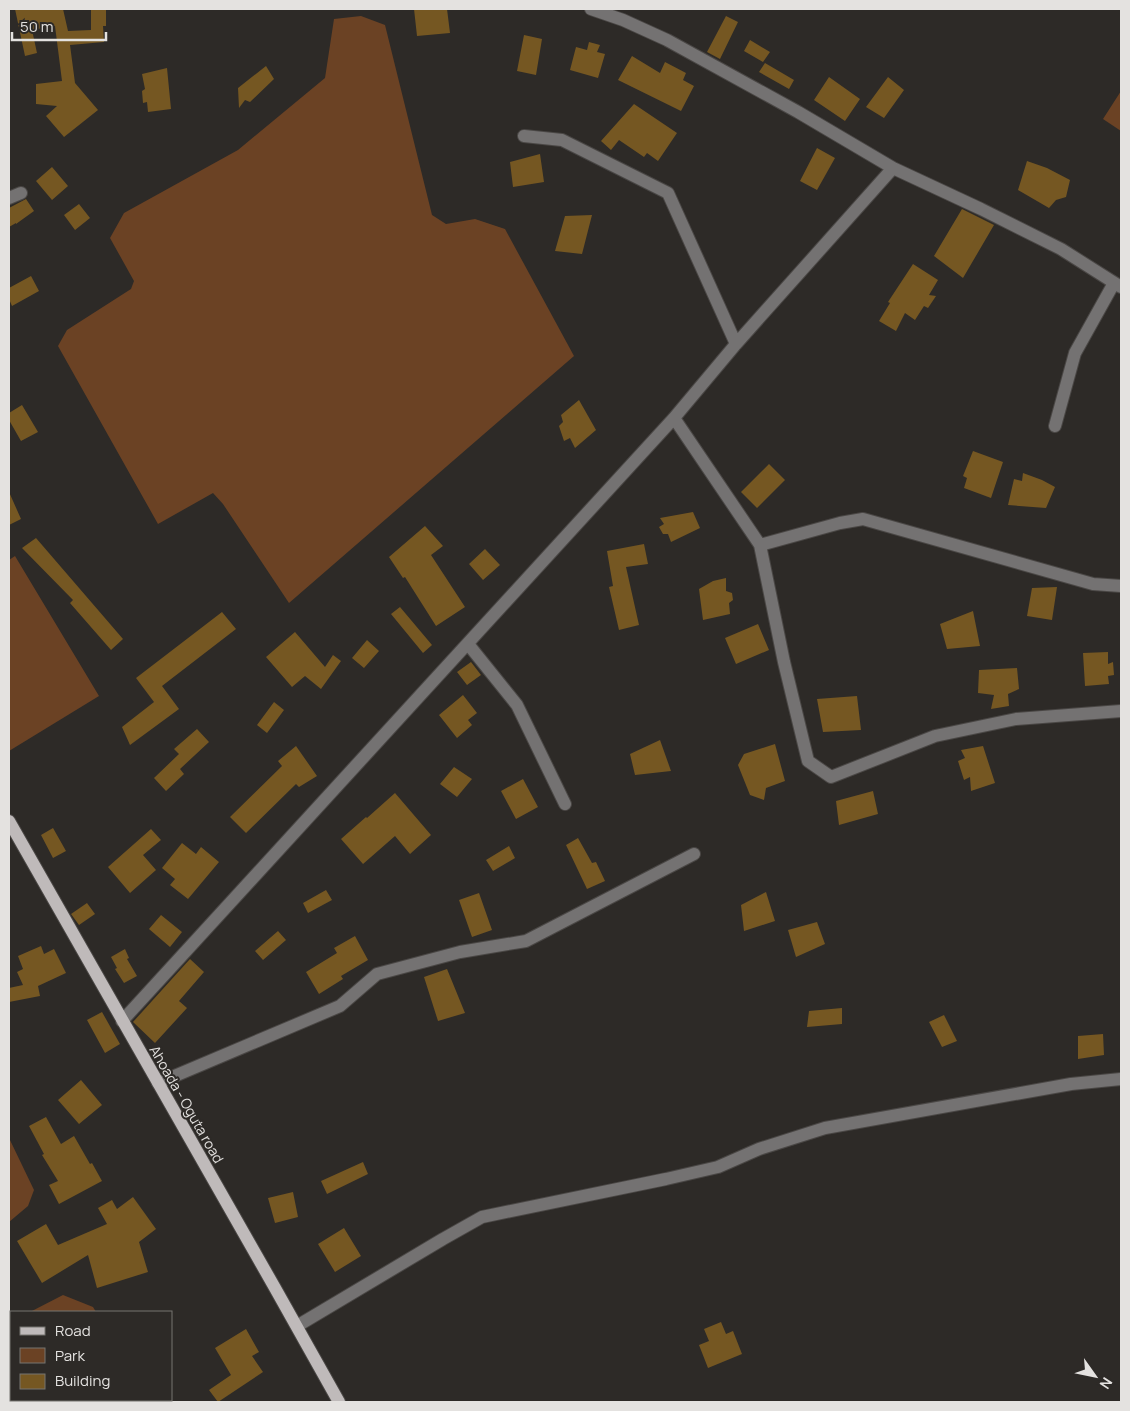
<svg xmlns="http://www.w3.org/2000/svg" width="1130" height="1411" font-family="Manrope,sans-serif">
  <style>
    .green { fill: #6b4224 }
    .building { fill: #755722 }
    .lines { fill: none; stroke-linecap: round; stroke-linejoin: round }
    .minor-casing { stroke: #4a4745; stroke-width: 14 }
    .major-casing { stroke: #4a4745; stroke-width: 14 }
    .minor { stroke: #747272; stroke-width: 12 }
    .major { stroke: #bfbaba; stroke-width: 12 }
    .labels { text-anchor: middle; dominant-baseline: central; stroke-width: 4; stroke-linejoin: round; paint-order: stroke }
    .street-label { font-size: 14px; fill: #e4e2e0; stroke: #2d2a27 }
  </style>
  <rect width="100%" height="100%" fill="#2d2a27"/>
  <path class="green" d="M361 16 385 25 432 215 446 224 475 219 505 229 574 356 289 603 223 504 213 493 158 524 58 346 67 330 131 289 134 281 110 238 124 213 238 150 325 78 334 19Z
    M1121 91V131L1103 119Z
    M15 556 99 696 9 751V560Z
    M9 1138 34 1190 28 1206 9 1222Z
    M63 1295 93 1307 96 1312H30Z
    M11 1322V1400H141L142 1402H9V1323Z"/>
  <path class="building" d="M15 9H63L68 31 91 30V9H106V26H103L104 42 70 45 75 83 98 110 64 137 46 116 57 106 36 104V84L62 81 55 26 32 30 37 53 25 56Z
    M414 9H447L450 33 417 36Z
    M726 16 738 22 720 59 707 52Z
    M524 35 542 39 536 75 517 71Z
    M750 40 770 52 763 62 744 51Z
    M589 42 600 45 597 52 605 54 598 78 570 70 576 47 587 50Z
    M632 56 660 73 665 62 686 73 683 80 694 86 681 111 618 80Z
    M765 63 794 80 789 89 759 72Z
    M266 66 274 79 250 102 245 100 239 108 238 88Z
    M167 68 171 109 148 112 147 102 143 103 142 91 145 89 142 74Z
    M829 77 860 99 845 121 814 100Z
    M888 77 904 90 884 118 866 107Z
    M634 104 677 133 658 161 647 153 644 157 619 140 611 150 601 141Z
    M817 148 835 158 817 190 800 181Z
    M540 154 544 182 513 187 510 162Z
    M1027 161 1047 168 1070 180 1066 197 1056 200 1049 208 1018 190Z
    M52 167 68 186 52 200 36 181Z
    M26 199 34 211 16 224V223L9 227V208Z
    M79 204 90 218 75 230 64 215Z
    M962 209 994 225 963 278 934 256Z
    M592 215 582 254 555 251 565 216Z
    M913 264 938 280 929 295 936 296 928 308 924 306 915 320 905 313 896 331 879 321 890 303 888 302Z
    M31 276 39 291 12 306 9 299V288Z
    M579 400 596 430 575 448 570 438 564 441 559 426 563 422 561 415Z
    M22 405 38 432 21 441 9 420V413Z
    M973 451 1003 462 991 498 964 488 967 478 963 476Z
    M769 464 785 480 757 508 741 492Z
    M1023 473 1042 480 1055 487 1046 508 1008 505 1014 479 1022 481Z
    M9 492 21 519 9 525Z
    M693 512 700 528 671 542 668 534H663L659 527 664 524 660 518Z
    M425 526 443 546 431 555 465 607 436 626 405 577 403 578 389 557Z
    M36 538 123 639 111 650 70 603 73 600 22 548Z
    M644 544 648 564 626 567 639 625 619 630 609 587 613 586 607 551Z
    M485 549 500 565 483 580 469 564Z
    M726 578V591L732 593 733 600 729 603 730 614 703 620 699 589 713 581Z
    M1057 587 1052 620 1027 616 1032 588Z
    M400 607 432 645 423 653 391 614Z
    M973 611 980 646 947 649 940 624Z
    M222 612 236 629 162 686 179 709 130 745 122 727 154 702 136 678Z
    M758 624 769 650 736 664 725 638Z
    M295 632 325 667 333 655 341 661 321 689 305 676 292 687 266 657Z
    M367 640 379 651 364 668 352 658Z
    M1108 652V664L1113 662 1114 675 1108 676 1109 684 1085 686 1083 653Z
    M471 662 481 675 467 685 457 672Z
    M1017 668 1019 689 1008 694 1009 706 991 709 994 695 978 693 979 670Z
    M463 695 477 713 468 720 472 725 457 738 439 715Z
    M857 696 861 730 823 732 817 699Z
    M274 702 284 710 267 733 257 725Z
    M197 729 209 742 180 769 184 774 166 791 154 778 179 754 174 749Z
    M660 740 671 771 635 775 630 754Z
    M775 744 785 781 766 788 764 800 750 795 738 765 744 754Z
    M296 746 317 776 299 787 296 784 246 833 230 817 282 766 278 761Z
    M983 746 995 783 971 791 970 777 964 780 958 761 965 758 961 750Z
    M454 767 472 779 457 797 440 784Z
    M523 779 538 807 516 819 501 791Z
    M873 791 878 814 839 825 836 801Z
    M395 793 431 835 410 854 395 836 363 864 341 839 366 817 367 818Z
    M53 828 66 851 53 858 41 835Z
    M151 829 161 840 143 855 156 870 130 893 108 867Z
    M578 838 592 863 596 862 605 881 587 889 566 845Z
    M182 843 196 854 201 847 219 862 188 899 170 885 175 879 162 868Z
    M509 846 515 858 493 871 486 860Z
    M326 890 332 900 308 913 303 903Z
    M766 892 775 921 744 931 741 905Z
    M479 893 492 930 472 937 459 900Z
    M87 903 95 914 79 925 71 914Z
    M161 915 182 932 170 947 149 929Z
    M817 922 825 944 796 957 788 930Z
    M278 931 286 940 263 960 255 951Z
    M355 936 368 960 341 976 343 979 319 994 306 972 337 953 334 948Z
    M41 946 44 954 54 949 66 973 38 986 40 996 9 1002V988L23 985 17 972 23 969 18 956Z
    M125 949 129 958 127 959 137 976 124 983 115 969 117 968 111 957Z
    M190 959 204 972 179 1001 187 1008 155 1043 133 1022Z
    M447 969 465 1013 438 1021 424 977Z
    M842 1008V1024L807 1027 809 1011Z
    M102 1012 120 1044 105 1053 87 1020Z
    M944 1015 957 1041 942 1047 929 1022Z
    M1103 1034 1104 1055 1078 1059V1036Z
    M81 1080 102 1105 79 1124 58 1100Z
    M46 1117 61 1144 74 1136 90 1164 92 1163 102 1181 59 1204 49 1185 58 1181 42 1155 44 1154 29 1126Z
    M363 1162 368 1174 327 1194 321 1181Z
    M293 1192 298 1217 275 1223 268 1198Z
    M133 1197 156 1229 139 1242 148 1272 97 1288 88 1255 42 1283 17 1241 46 1224 58 1245 107 1224 98 1208 112 1200 117 1209Z
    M344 1228 361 1256 335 1272 318 1244Z
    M721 1322 726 1334 733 1331 742 1354 708 1368 699 1345 709 1341 704 1329Z
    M246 1329 259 1352 252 1356 263 1372 218 1402 209 1390 231 1375 215 1348Z"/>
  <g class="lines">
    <defs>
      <path id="minor" d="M591 9 623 20 667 40 798 112 893 168 981 209 1061 249 1121 287
        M524 136 562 140 668 193 736 344
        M9 198 21 193
        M674 418 760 545 784 662 808 761 831 777 935 736 1016 719 1121 711
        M1055 426 1075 353 1114 283
        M760 545 840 523 863 519 1093 584 1121 586
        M468 644 517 705 565 804
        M122 1021 674 418 736 344 893 168
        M158 1083 340 1006 377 974 460 952 526 941 694 854
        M297 1326 443 1239 482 1217 666 1179 718 1167 759 1149 825 1128 1071 1084 1121 1079"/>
      <path id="major" d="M9 821 275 1288 339 1402"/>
    </defs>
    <use href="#minor" class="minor-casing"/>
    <use href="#major" class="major-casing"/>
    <use href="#minor" class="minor"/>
    <use href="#major" class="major"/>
  </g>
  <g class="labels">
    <g class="street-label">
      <text transform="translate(187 1104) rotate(60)">Ahoada - Oguta road</text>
    </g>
  </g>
  <rect width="1130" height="1411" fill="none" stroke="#e4e2e0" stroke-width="20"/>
  <rect x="10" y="1311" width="162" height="90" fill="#2d2a27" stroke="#767471"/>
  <rect x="20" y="1327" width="25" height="8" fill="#bfbaba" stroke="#767471"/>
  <text x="55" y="1336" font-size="15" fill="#e4e2e0">Road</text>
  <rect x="20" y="1348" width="25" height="15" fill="#6b4224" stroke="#767471"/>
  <text x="55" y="1361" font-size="15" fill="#e4e2e0">Park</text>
  <rect x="20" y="1374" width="25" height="15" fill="#755722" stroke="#767471"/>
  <text x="55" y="1386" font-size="15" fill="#e4e2e0">Building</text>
  <g transform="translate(1095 1376) rotate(123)" stroke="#2d2a27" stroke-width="4" paint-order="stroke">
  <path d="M0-4L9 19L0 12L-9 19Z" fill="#e4e2e0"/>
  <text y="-8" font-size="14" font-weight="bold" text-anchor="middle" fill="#e4e2e0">N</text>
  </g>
  <path d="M12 32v8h94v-8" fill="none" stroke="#e4e2e0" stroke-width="2.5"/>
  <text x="20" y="32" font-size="15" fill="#e4e2e0" stroke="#2d2a27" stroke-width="4" paint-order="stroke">50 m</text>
</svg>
